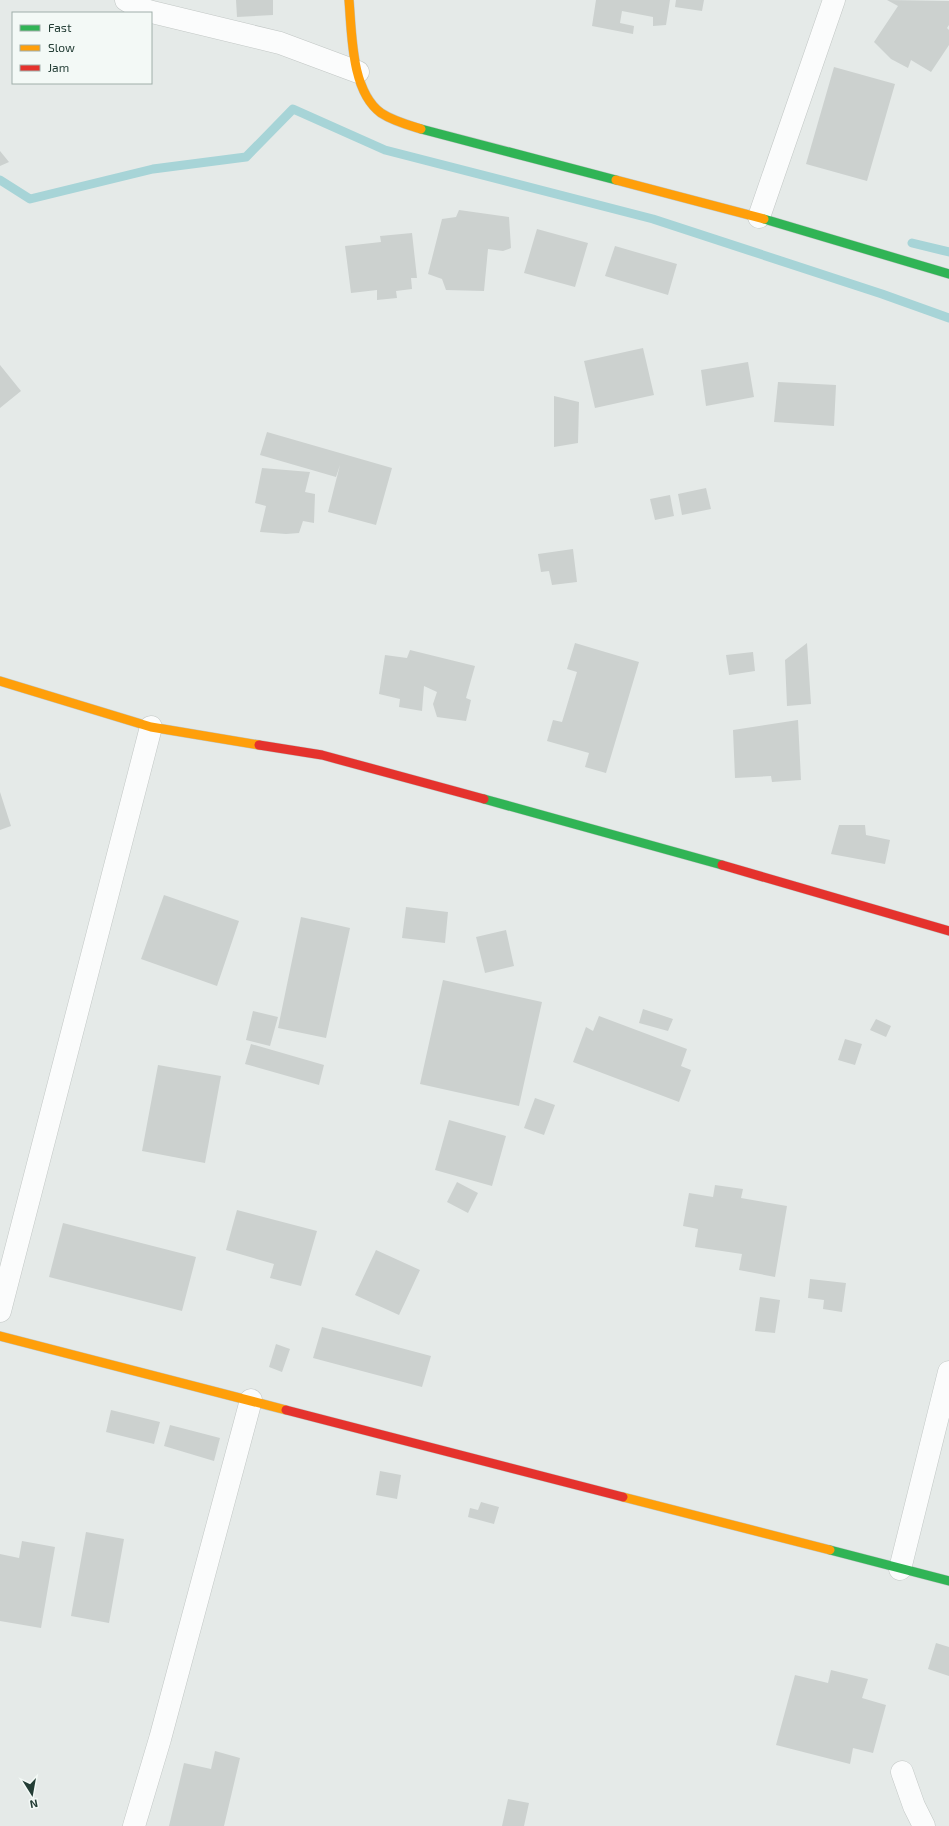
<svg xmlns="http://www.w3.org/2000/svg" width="949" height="1826" font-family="'Exo 2',sans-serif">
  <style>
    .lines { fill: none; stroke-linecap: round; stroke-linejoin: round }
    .stream { stroke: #a7d4d7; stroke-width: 9 }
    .building { fill: #ccd1cf }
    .street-casing { stroke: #c2c7c5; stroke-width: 23 }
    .fast-casing { stroke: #c0c8c5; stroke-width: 10 }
    .slow-casing { stroke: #c0c8c5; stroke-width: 10 }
    .jam-casing { stroke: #c0c8c5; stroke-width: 10 }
    .street { stroke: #fbfcfc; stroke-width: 22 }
    .fast { stroke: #30b455; stroke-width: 9 }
    .slow { stroke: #ff9f0a; stroke-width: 9 }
    .jam { stroke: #e5322d; stroke-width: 9 }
  </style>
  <rect width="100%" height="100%" fill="#e5eae8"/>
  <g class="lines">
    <path class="stream" d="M0 180 30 199 153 169 246 157 293 109 385 150 653 219 882 294 949 318
      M912 243 949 252"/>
  </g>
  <path class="building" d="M236 0H273V15L237 17Z
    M596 0H670L666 25 653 26V17L622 11 620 23 634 26 633 34 592 26Z
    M676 0H704L702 11 675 7Z
    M887 0 949 1V25L947 28 949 30V45L931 72 911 60 908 68 891 59 874 42 898 6Z
    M834 67 895 84 867 181 806 164Z
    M0 151 9 162 0 166Z
    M459 210 509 217 511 248 503 251 488 249 484 291 446 290 442 279 428 274 442 219 456 217Z
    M537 229 588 243 575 287 524 273Z
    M412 233 417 278H411L412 289 396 291 397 298 377 300V290L351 293 345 246 381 242 380 236Z
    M615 246 677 264 668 295 605 276Z
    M643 348 654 395 595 408 584 361Z
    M748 362 754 397 706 406 701 370Z
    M0 365 21 391 0 408Z
    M778 382 836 385 834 426 774 422Z
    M554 396 579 402 578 443 554 447Z
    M267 432 392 468 376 525 328 512 340 465 336 477 260 455Z
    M262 468 310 472 305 492 315 494 314 523 303 521 299 533 286 534 260 532 266 506 255 503Z
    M706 488 711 509 682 515 678 494Z
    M670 495 674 516 655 520 650 499Z
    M573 549 577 582 552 585 549 571 541 572 538 554Z
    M575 643 639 662 606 773 585 767 589 753 547 741 553 720 562 722 577 672 567 669Z
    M807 643 811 704 787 706 785 660Z
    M410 650 475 666 466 698 471 700 466 721 437 717 433 704 437 692 424 686 422 711 399 707 400 699 379 694 385 655 407 658Z
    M753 652 755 671 729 675 726 655Z
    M798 720 801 780 772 782 771 776 735 778 733 730Z
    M0 792 11 826 0 830Z
    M839 825H865L866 835 890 840 885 864 831 854Z
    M164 895 239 921 217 986 141 959Z
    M406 907 448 912 445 943 402 938Z
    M301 917 350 928 326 1038 278 1028Z
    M506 930 514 966 485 973 476 937Z
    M443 980 542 1002 519 1106 420 1084Z
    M643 1009 673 1019 668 1031 639 1023Z
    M253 1011 278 1017 270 1046 246 1040Z
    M599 1016 687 1049 681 1066 691 1070 679 1102 573 1062 586 1027 593 1031Z
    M876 1019 891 1026 886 1037 870 1030Z
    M845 1039 862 1044 855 1065 838 1060Z
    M251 1044 324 1065 319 1085 245 1064Z
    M158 1065 221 1076 205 1163 142 1151Z
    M535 1098 555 1105 544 1135 524 1128Z
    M449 1120 506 1136 492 1186 435 1170Z
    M457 1182 478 1193 468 1213 447 1202Z
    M715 1185 743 1189 741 1198 787 1206 775 1277 739 1270 742 1254 695 1247 698 1229 683 1226 689 1193 713 1197Z
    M237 1210 317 1231 301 1286 270 1278 274 1264 226 1250Z
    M63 1223 196 1257 182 1311 49 1277Z
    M376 1250 420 1270 399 1315 355 1295Z
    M810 1279 846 1283 842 1312 823 1309 824 1300 808 1298Z
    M760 1297 780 1300 775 1333 755 1331Z
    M322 1327 431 1356 422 1387 313 1358Z
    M276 1344 290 1349 282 1372 269 1367Z
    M111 1410 160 1422 154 1444 106 1432Z
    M170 1425 220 1438 214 1461 164 1446Z
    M380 1471 401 1475 397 1499 376 1495Z
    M481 1502 499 1507 494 1524 468 1517 470 1508 478 1510Z
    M86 1532 124 1539 109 1623 71 1616Z
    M22 1541 55 1547 41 1628 0 1621V1554L19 1558Z
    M936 1643 949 1647V1676L928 1669Z
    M831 1670 868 1679 862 1698 886 1705 873 1753 853 1748 850 1764 776 1745 795 1675 828 1683Z
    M215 1751 240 1758 224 1826H169L184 1763 211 1769Z
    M508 1799 529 1803 524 1826H502Z"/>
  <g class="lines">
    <defs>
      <path id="street" d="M126 0 139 8 152 12 280 43 358 72
        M759 217 834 0
        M0 1311 151 727
        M900 1569 949 1372
        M902 1772 914 1806 924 1826
        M134 1826 160 1739 251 1400"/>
      <path id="fast" d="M421 129 616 180
        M764 219 949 274
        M484 799 722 865
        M830 1550 949 1581"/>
      <path id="slow" d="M349 0C352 34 351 91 381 113 393 121 408 125 421 129
        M616 180 764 219
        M0 681 151 727 259 745
        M0 1336 286 1410
        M623 1497 830 1550"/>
      <path id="jam" d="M259 745 322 755 484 799
        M722 865 949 931
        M286 1410 623 1497"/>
    </defs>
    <use href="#street" class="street-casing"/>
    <use href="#fast" class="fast-casing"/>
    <use href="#slow" class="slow-casing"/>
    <use href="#jam" class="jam-casing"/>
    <use href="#street" class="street"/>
    <use href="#fast" class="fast"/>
    <use href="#slow" class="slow"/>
    <use href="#jam" class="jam"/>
  </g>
  <rect x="12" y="12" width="140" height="72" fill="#f3f9f6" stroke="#a0aea9"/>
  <rect x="20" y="25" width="20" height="6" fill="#30b455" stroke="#a0aea9"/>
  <text x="48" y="32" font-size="12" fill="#233d35">Fast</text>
  <rect x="20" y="45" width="20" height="6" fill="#ff9f0a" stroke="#a0aea9"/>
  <text x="48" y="52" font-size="12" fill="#233d35">Slow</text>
  <rect x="20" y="65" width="20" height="6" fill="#e5322d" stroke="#a0aea9"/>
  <text x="48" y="72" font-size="12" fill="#233d35">Jam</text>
  <g transform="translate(32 1794) rotate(169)" stroke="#f3f9f6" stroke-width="3" paint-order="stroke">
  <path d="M0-3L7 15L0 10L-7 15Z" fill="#233d35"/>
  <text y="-6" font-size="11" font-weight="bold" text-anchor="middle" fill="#233d35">N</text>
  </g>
</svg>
